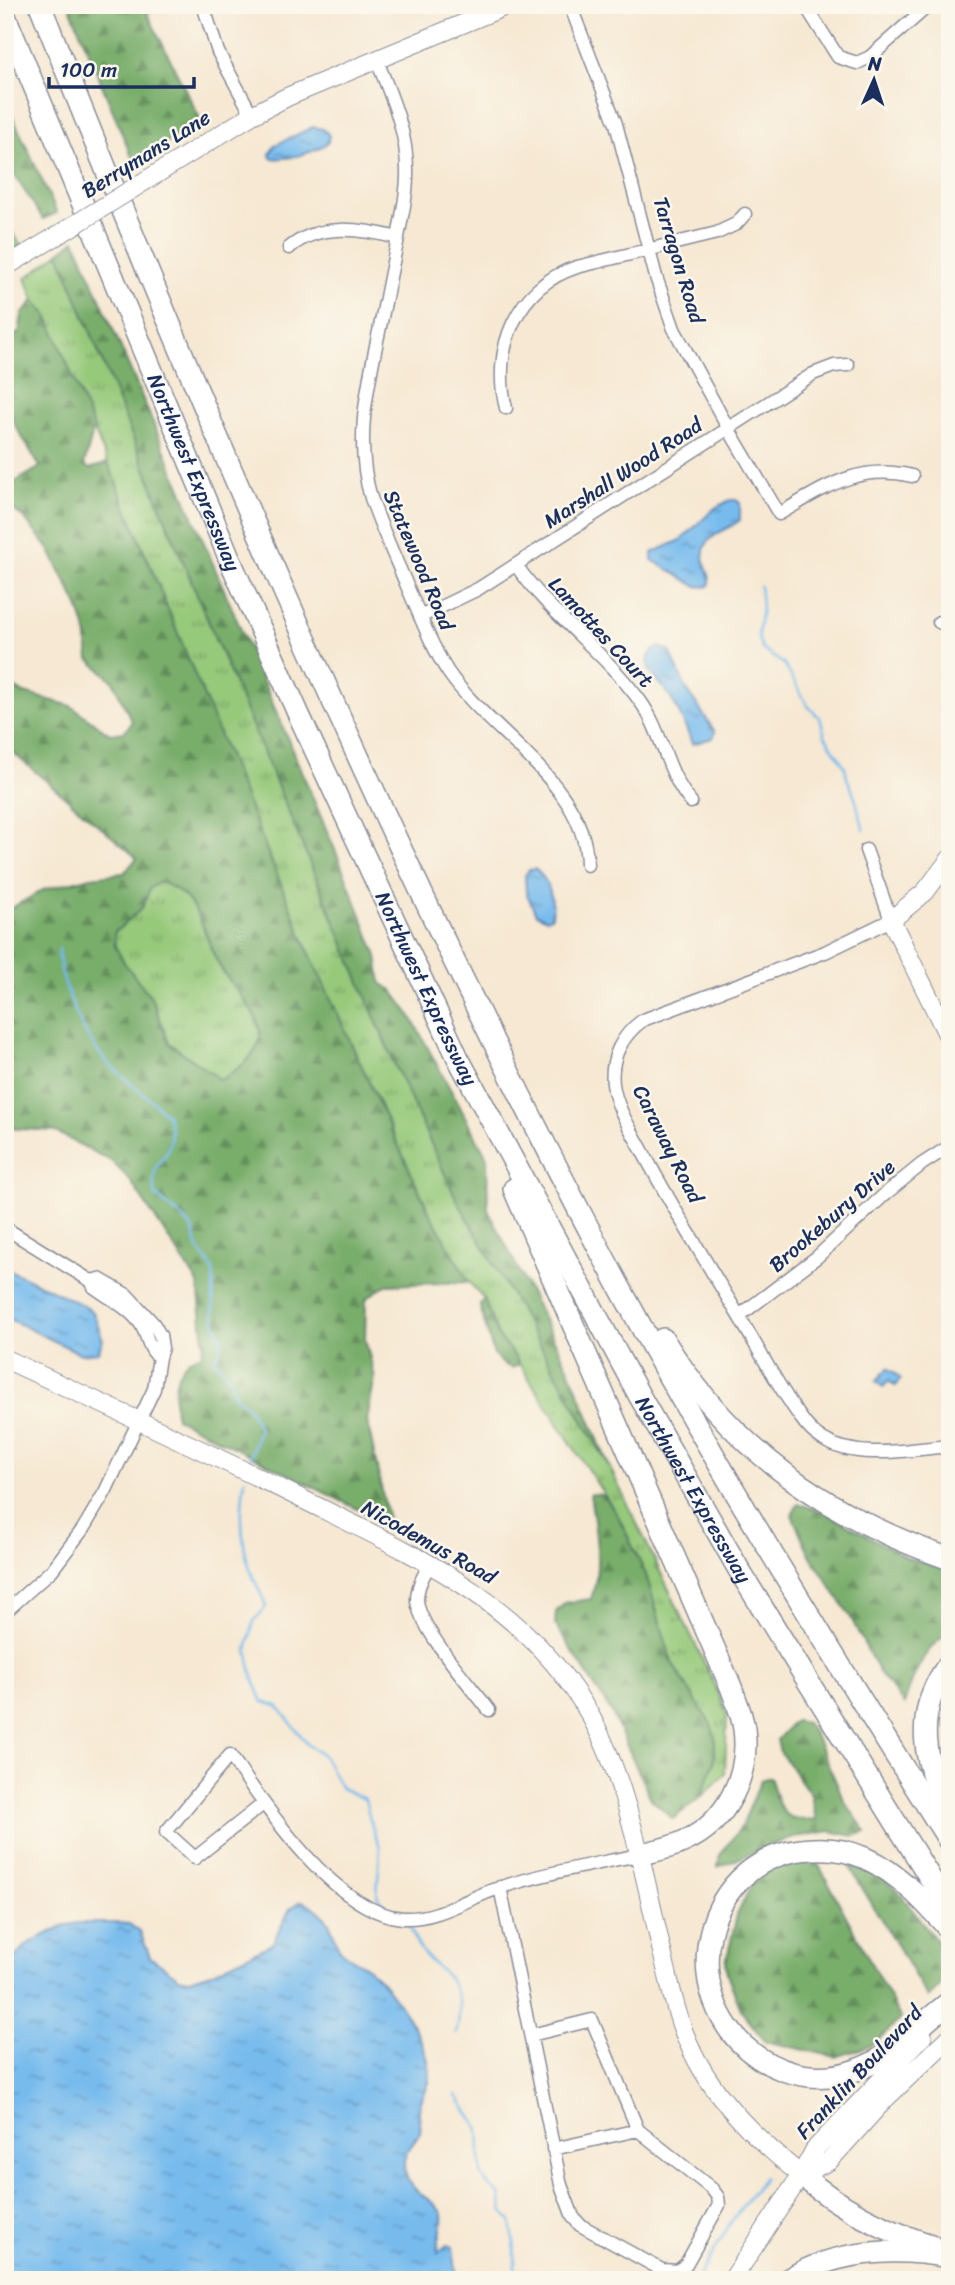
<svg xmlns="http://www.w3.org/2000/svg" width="955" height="2285" font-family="Sriracha,sans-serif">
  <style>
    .grass { fill: url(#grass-tufts); stroke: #587c6c; stroke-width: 2 }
    .forest { fill: url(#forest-firs); stroke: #4a6e64; stroke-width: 2; fill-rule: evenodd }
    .cemetery { fill: url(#cemetery-stones); stroke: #587c6c; stroke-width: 2 }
    .water { fill: url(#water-ripples); stroke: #4975a6; stroke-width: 2 }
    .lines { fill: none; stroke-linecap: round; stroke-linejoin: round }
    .stream { stroke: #77bbed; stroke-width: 2.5 }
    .street-casing { stroke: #888c98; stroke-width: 15 }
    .secondary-casing { stroke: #888c98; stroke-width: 20 }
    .highway-casing { stroke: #888c98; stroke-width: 24 }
    .street { stroke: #fff; stroke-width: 12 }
    .secondary { stroke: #fff; stroke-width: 18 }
    .highway { stroke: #fff; stroke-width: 21 }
    .secondary-bridge-casing { stroke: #888c98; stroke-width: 20; stroke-linecap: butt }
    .secondary-bridge { stroke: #fff; stroke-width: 18 }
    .labels { text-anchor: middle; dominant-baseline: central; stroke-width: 5; stroke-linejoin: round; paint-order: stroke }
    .street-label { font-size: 21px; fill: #1b2f5e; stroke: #fbf7ec }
  </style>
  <defs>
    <pattern id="grass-tufts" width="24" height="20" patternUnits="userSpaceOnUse" patternTransform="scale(1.75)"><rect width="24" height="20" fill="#96c97a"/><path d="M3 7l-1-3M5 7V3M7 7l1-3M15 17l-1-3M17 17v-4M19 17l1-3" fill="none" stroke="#7aa467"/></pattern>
    <pattern id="forest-firs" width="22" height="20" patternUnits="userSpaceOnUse" patternTransform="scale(1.75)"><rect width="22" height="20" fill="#78ad6a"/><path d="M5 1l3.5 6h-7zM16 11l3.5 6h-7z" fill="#628d5a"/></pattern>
    <pattern id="cemetery-stones" width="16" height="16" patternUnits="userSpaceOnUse" patternTransform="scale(1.75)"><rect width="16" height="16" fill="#96c97a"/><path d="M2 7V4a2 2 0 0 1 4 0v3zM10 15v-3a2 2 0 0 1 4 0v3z" fill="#7aa467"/></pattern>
    <pattern id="water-ripples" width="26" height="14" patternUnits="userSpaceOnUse" patternTransform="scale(1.75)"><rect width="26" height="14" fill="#77bbed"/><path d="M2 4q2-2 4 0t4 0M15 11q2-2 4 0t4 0" fill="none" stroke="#6198c3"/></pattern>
  </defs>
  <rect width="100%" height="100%" fill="#fbf7ec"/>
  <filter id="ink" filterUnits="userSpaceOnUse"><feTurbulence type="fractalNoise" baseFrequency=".0143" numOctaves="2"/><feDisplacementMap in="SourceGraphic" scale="14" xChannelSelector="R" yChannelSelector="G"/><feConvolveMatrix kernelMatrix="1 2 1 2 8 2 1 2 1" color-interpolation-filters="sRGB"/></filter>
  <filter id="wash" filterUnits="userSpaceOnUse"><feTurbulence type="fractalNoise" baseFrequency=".00686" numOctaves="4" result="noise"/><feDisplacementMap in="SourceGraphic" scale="28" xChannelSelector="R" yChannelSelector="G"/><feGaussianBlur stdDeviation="1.57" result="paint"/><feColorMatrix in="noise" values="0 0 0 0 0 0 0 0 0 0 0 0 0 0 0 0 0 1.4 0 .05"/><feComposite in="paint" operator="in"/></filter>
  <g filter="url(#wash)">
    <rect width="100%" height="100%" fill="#f6e8d2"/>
    <path class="grass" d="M59 253 167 523 394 1063 456 1198 609 1466 715 1685 727 1714 725 1774 701 1797 714 1762 715 1737 711 1725 672 1663 646 1575 618 1516 515 1357 498 1336 484 1299 469 1282 430 1214 307 948 47 315 34 300 26 278Z
      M160 882C173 887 181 891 190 902 206 923 207 949 222 970 233 987 264 1018 260 1039 256 1058 236 1070 221 1080L169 1043 151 997 125 964 114 945V933L142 908 150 888Z"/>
    <path class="forest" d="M69 5H163L147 13 200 119 135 165Z
      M5 100 57 213 43 219 5 161Z
      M75 240 338 857 377 956 381 983 392 990 409 1013 487 1157 488 1210 568 1367 609 1466 456 1198 394 1063 167 523 59 253Z
      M34 300 47 315 94 428 84 465 89 469 108 463 307 948 430 1214 469 1282 386 1285 366 1299 365 1339 375 1378 367 1420 389 1525 176 1418C172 1402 174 1368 190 1359 193 1357 198 1356 201 1355L204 1343 198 1283 129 1179 111 1161 54 1131 5 1128V916L8 910 43 890 91 877 124 873 137 858 5 746V683L24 693 71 706 110 734 124 732 132 722 113 681 89 659 86 630 78 606 49 549 24 518 5 503V488L40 467 15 425 5 397V340L19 333 22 315ZM160 882C175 888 184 893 193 907 206 925 208 946 219 965 229 985 264 1015 260 1038 256 1058 236 1070 221 1080L169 1043 151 997 125 964 115 946 114 933 142 908 150 888Z
      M484 1299 498 1336 515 1357 518 1365 512 1368C505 1365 499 1362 494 1354 492 1349 480 1309 480 1304Z
      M590 1494 603 1495 618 1516 646 1575 672 1663 711 1725 715 1737 714 1762 701 1797 673 1819 651 1799 613 1715 555 1624 556 1612 565 1603 591 1599C603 1565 595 1528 590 1494Z
      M798 1504 823 1511 908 1558 950 1571V1632C923 1648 913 1676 904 1704L878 1671 850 1616 809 1553 792 1515Z
      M794 1721 806 1723 814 1733 845 1802 866 1832 854 1836 830 1831 790 1838 718 1867 720 1855 742 1826 761 1780 770 1777C781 1809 778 1821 816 1820L811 1795 780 1752 777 1740Z
      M816 1860 901 2019 872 2045 836 2057 765 2041 742 2012 727 1974 726 1962 737 1915 754 1879 775 1865Z
      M848 1864 878 1875 897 1890 950 1958C950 1977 942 1985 928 1998Z"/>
    <path class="cemetery" d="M5 222 21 245 5 256Z"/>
    <path class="water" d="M313 127 323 129 329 135 328 142C315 153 288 160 271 158L270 154 275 145Z
      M730 500H736L740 503V520C724 533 700 535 704 561 706 569 711 575 710 584L707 587 696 586 652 560V553L681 540 715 508Z
      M660 647 670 651 685 687 715 732 713 738 692 744C681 713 672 695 649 671 647 659 648 651 660 647Z
      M535 869C549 879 554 900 552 916L547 919 536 914 526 892 525 875 529 870Z
      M5 1268 81 1304 93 1312 103 1340 98 1352 81 1354 5 1317Z
      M888 1368 901 1379 895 1386 889 1381 883 1387 876 1381Z
      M301 1901C313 1903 327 1917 332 1929 335 1935 335 1943 340 1949 347 1958 361 1962 370 1970 393 1991 435 2049 429 2081 427 2092 419 2100 419 2111 418 2118 422 2126 420 2132 415 2144 403 2151 404 2165 405 2194 438 2199 442 2215 444 2225 437 2240 438 2252L447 2245 453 2247 457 2280H5L6 1966 29 1943 63 1926 77 1923H114L129 1924 140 1932 150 1957 179 1978 188 1980 208 1974 272 1944 290 1909Z"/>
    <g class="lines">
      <path class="stream" d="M760 586 762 606 758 636 762 649 784 664 808 706 820 718 825 736 845 767 847 778 854 794 864 830
        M59 949C58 981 84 1038 106 1061 125 1081 148 1096 167 1115 172 1128 173 1141 166 1154 163 1159 158 1163 156 1168 152 1177 154 1187 156 1196 167 1206 185 1217 192 1229 196 1236 195 1243 199 1250 203 1258 212 1262 213 1272 214 1287 212 1302 214 1316 218 1341 229 1335 214 1361L221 1366 231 1382 236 1398 246 1405 255 1419 259 1430 249 1460
        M245 1479C240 1509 240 1537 249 1566 253 1580 262 1593 266 1607L254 1621 247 1650 253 1678 263 1702 278 1706 308 1745 323 1755 341 1788 365 1799 371 1824 380 1847 377 1896 388 1909
        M407 1922C413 1930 414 1939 419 1947 426 1959 437 1966 446 1975 460 1991 462 2014 456 2033
        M456 2094 479 2129 481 2175 488 2185 500 2194 503 2212 511 2221 515 2250V2280
        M697 2280 731 2222 764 2177"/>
    </g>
  </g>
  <g filter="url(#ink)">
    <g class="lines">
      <defs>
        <path id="street" d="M203 5 218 52 252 115
          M570 5 616 124 656 277 674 329 728 428 779 514C824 488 858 463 912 476
          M805 5 838 57 857 63 870 57 929 5
          M376 58C390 94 407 130 407 170 408 194 401 219 397 243 390 276 384 309 377 341 366 394 355 445 371 498 381 528 395 557 407 586 420 615 431 646 448 672 490 734 587 784 587 865
          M289 248C319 222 362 229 398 238
          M506 408C491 349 517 286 577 267L717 233 736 224 745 214
          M516 565C551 616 604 651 640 701 663 732 666 773 691 802
          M420 617 478 589 813 374 834 366 848 365
          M939 622 950 627
          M866 850 891 920 825 952 643 1020C622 1035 610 1058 613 1084 616 1108 632 1131 643 1152 672 1207 705 1260 737 1313 758 1348 777 1385 801 1418 807 1427 814 1434 824 1440 859 1461 911 1449 950 1446
          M5 1228 91 1281 94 1287C109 1298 129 1308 140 1323 148 1334 147 1349 159 1357
          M739 1316 817 1257 884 1195 922 1164 950 1146
          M430 1564C423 1576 417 1587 417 1600 418 1627 471 1686 489 1710
          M5 1612 52 1570 83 1529 105 1492 154 1389 159 1357 162 1348 160 1335 153 1323 127 1295 99 1279 91 1281
          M263 1804 195 1858 166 1832 230 1755C265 1807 337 1914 403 1918 438 1920 467 1898 499 1888 544 1873 592 1865 638 1855
          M500 1887 561 2185 573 2217 580 2225 662 2270 678 2271 686 2264 719 2205 718 2197 712 2189 638 2130 592 2020 531 2035
          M553 2149 638 2130"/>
        <path id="secondary" d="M145 181 252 115 287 97 508 5
          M5 267 63 232
          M950 859 925 892 891 920 950 1040
          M5 1359C101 1403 197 1447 292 1494 404 1550 521 1597 587 1710 628 1779 645 1882 664 1960 671 1987 676 2016 688 2042 711 2096 756 2139 801 2175
          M801 2175 829 2161 884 2100 950 2037
          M732 2280 801 2175 815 2149 923 2036"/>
        <g id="highway">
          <path d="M40 5C209 430 389 851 603 1256 709 1456 829 1650 950 1842"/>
          <path id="s1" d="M5 16 233 567 298 713 458 1058 639 1395 742 1575 950 1910"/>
          <path d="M514 1189 731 1687C736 1701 742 1714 744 1729 750 1773 728 1822 685 1841 671 1848 654 1851 638 1855"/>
          <path d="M663 1339C731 1450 829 1517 950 1559"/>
          <path d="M950 1663C910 1714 925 1766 950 1819"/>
          <path d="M950 1930C926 1903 899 1873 865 1858 849 1851 831 1848 813 1849 701 1853 670 1998 759 2058 788 2077 823 2082 856 2070 893 2058 918 2025 950 2002"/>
          <path d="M801 2175C840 2208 882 2230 931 2245"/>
          <path d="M787 2280C836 2250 895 2247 950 2257"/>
        </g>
      </defs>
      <use href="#street" class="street-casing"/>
      <use href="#secondary" class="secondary-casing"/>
      <use href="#highway" class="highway-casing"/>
      <use href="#street" class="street"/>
      <use href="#secondary" class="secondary"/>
      <use href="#highway" class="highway"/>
      <defs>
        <path id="secondary-bridge" d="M63 232 145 181"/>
      </defs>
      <use href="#secondary-bridge" class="secondary-bridge-casing"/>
      <use href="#secondary-bridge" class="secondary-bridge"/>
    </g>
  </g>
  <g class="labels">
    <g class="street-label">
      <text transform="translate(146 154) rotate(-32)">Berrymans Lane</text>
      <text transform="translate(679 260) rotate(73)">Tarragon Road</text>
      <text stroke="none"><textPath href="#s1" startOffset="494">Northwest Expressway</textPath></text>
      <text transform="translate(623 473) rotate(-33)">Marshall Wood Road</text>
      <text transform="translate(419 560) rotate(67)">Statewood Road</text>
      <text transform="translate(601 632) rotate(47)">Lamottes Court</text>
      <text stroke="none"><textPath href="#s1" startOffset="1060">Northwest Expressway</textPath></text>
      <text transform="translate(668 1144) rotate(63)">Caraway Road</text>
      <text transform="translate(832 1216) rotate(-41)">Brookebury Drive</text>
      <text stroke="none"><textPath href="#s1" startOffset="1628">Northwest Expressway</textPath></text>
      <text transform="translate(429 1542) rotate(29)">Nicodemus Road</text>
      <text transform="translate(859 2072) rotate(-47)">Franklin Boulevard</text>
    </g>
  </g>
  <rect width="955" height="2285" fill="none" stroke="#fbf7ec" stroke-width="28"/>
  <g transform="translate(874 80) rotate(3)" stroke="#fbf7ec" stroke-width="5" paint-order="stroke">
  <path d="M0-5L12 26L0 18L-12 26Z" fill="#1b2f5e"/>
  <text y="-10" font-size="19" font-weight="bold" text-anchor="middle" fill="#1b2f5e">N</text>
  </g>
  <path d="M49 77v10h145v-10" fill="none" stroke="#1b2f5e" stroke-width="3.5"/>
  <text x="60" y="77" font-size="21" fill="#1b2f5e" stroke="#fbf7ec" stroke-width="5" paint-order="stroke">100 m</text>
</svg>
